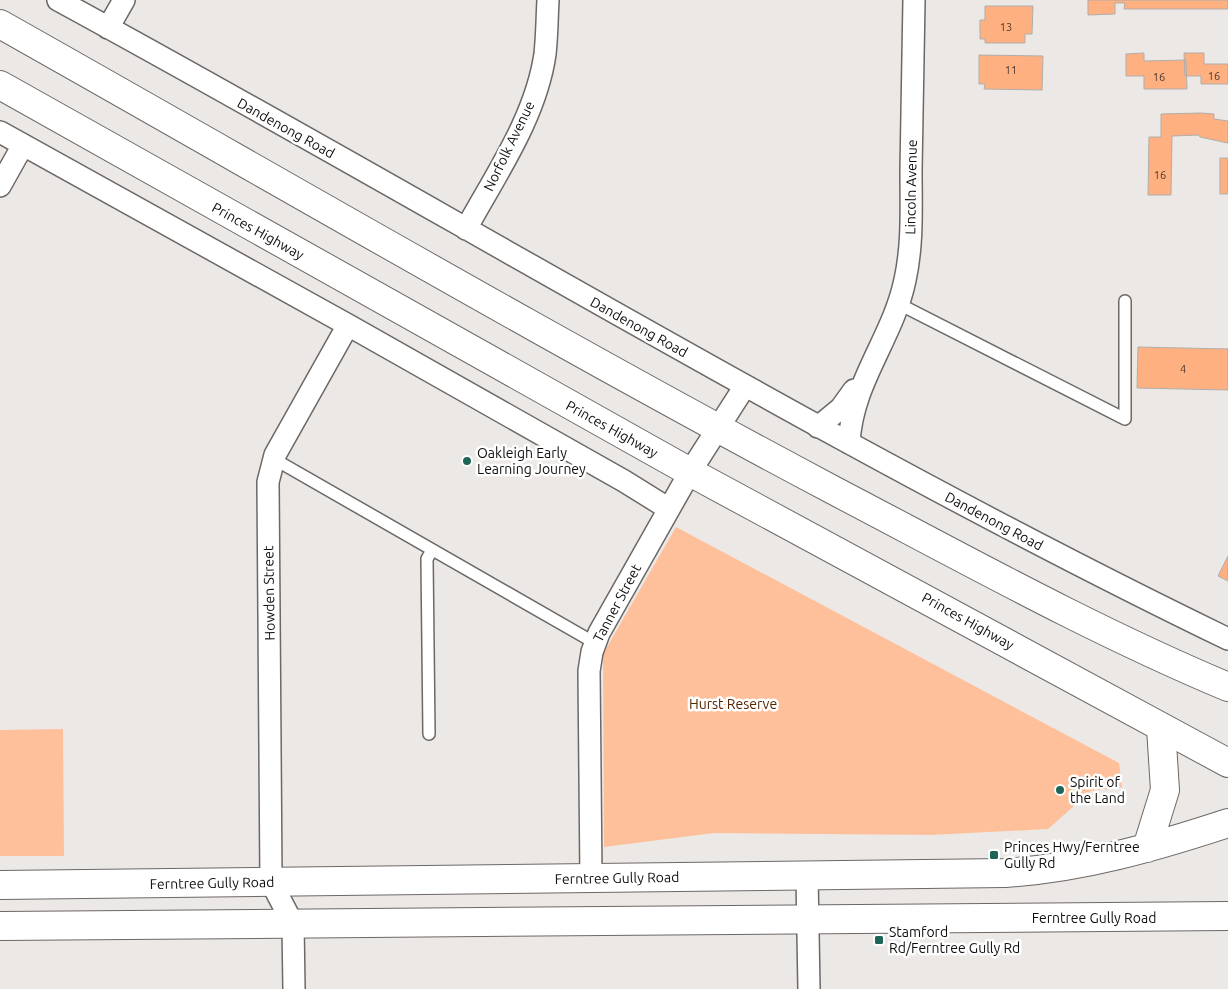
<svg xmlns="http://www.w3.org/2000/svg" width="1228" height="989" font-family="Ubuntu,sans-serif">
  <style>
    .green { fill: #fec09b }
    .building { fill: #feb081; stroke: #b1adab }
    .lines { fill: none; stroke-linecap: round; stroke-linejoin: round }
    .lane-casing { stroke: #6c6866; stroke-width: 14 }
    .street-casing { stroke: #6c6866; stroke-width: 24 }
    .primary-casing { stroke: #6c6866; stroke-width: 30 }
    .highway-casing { stroke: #6c6866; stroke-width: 30 }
    .lane { stroke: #fff; stroke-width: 11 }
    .street { stroke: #fff; stroke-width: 21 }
    .primary { stroke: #fff; stroke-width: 28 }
    .highway { stroke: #fff; stroke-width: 28 }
    .poi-dot { fill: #1e6558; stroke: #fff; stroke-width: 2 }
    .labels { text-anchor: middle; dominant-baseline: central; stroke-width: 5; stroke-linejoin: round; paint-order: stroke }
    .number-label { font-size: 11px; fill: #4c372b }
    .street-label { font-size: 14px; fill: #100f0e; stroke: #fff }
    .poi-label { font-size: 14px; fill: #100f0e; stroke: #fff; text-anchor: start }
    .park-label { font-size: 14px; fill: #552500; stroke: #fff }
  </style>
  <rect width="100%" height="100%" fill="#ece8e6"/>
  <path class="green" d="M676 527 1119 763 1122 787 1091 791 1048 829 931 835 714 833 604 847 603 654Z
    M63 729 64 856H0V730Z"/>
  <path class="building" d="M1088 0H1228V9H1124L1125 3H1115V14L1088 15Z
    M985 6H1033L1032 34H1025V43H985V39H980V20H985Z
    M1144 53V61L1186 60 1187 89H1144V76H1126V54Z
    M1184 53H1204V64H1228V84H1201V76H1185Z
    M979 55 1043 56 1042 90 984 89 985 84H979Z
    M1201 113 1214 114V119L1228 121V143L1200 137 1199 135 1172 136 1171 195H1148L1149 137H1161V114Z
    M1220 158H1228V194H1220Z
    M1138 347 1228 349V390L1137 388Z
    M1228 556V581L1218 576Z"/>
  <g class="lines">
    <defs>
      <path id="lane" d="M899 304 1125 419V301
        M274 459 595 643
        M429 734 427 559 432 550"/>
      <path id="street" d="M58 0C448 212 827 445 1228 639
        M108 28 124 0
        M0 132 348 325 624 481 669 509
        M0 186 23 145
        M466 229C496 174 536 117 545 54 547 36 547 18 548 0
        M818 427 841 408 854 390
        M849 443C852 382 893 338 905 280 913 244 911 206 911 170 912 113 913 57 914 0
        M807 876 809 989
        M591 879 589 671 592 652 599 633 690 472 745 386
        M294 989 293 924 271 882 268 482 275 455 348 325"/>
      <path id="primary" d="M1147 848 1165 790 1161 728
        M0 885 1005 873C1082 868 1155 847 1228 823
        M0 926 1228 916"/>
      <path id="highway" d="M0 24C277 180 552 341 833 490 963 558 1092 630 1228 687
        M0 85 690 472 1228 763"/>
    </defs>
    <use href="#lane" class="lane-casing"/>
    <use href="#street" class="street-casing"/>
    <use href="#primary" class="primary-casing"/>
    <use href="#highway" class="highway-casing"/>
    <use href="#lane" class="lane"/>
    <use href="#street" class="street"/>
    <use href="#primary" class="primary"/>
    <use href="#highway" class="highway"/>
  </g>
  <g class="poi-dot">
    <circle cx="467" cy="461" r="5"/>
    <circle cx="1060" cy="790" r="5"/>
    <rect x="989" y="850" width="10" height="10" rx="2.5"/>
    <rect x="874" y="935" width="10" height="10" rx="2.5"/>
  </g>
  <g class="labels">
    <g class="number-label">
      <text x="1006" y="27">13</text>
      <text x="1011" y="70">11</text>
      <text x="1214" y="76">16</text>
      <text x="1159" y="77">16</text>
      <text x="1160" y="175">16</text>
      <text x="1183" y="369">4</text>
    </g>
    <g class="street-label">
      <text transform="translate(286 128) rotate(29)">Dandenong Road</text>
      <text transform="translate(509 146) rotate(-64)">Norfolk Avenue</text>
      <text transform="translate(911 187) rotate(-89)">Lincoln Avenue</text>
      <text transform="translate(258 231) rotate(29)">Princes Highway</text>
      <text transform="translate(639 327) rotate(29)">Dandenong Road</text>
      <text transform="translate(612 429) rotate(29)">Princes Highway</text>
      <text transform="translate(994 521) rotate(28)">Dandenong Road</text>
      <text transform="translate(269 593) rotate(-91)">Howden Street</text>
      <text transform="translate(617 603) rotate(-62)">Tanner Street</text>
      <text transform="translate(968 621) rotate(29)">Princes Highway</text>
      <text transform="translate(617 878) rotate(-1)">Ferntree Gully Road</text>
      <text transform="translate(212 883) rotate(-1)">Ferntree Gully Road</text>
      <text x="1094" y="918">Ferntree Gully Road</text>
    </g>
    <g class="poi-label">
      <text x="477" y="453">Oakleigh Early<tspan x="477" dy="16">Learning Journey</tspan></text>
      <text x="1070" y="782">Spirit of<tspan x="1070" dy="16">the Land</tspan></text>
      <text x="1004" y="847">Princes Hwy/Ferntree<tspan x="1004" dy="16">Gully Rd</tspan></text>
      <text x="889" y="932">Stamford<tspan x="889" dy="16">Rd/Ferntree Gully Rd</tspan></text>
    </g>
    <g class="park-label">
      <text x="733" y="704">Hurst Reserve</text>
    </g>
  </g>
</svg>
